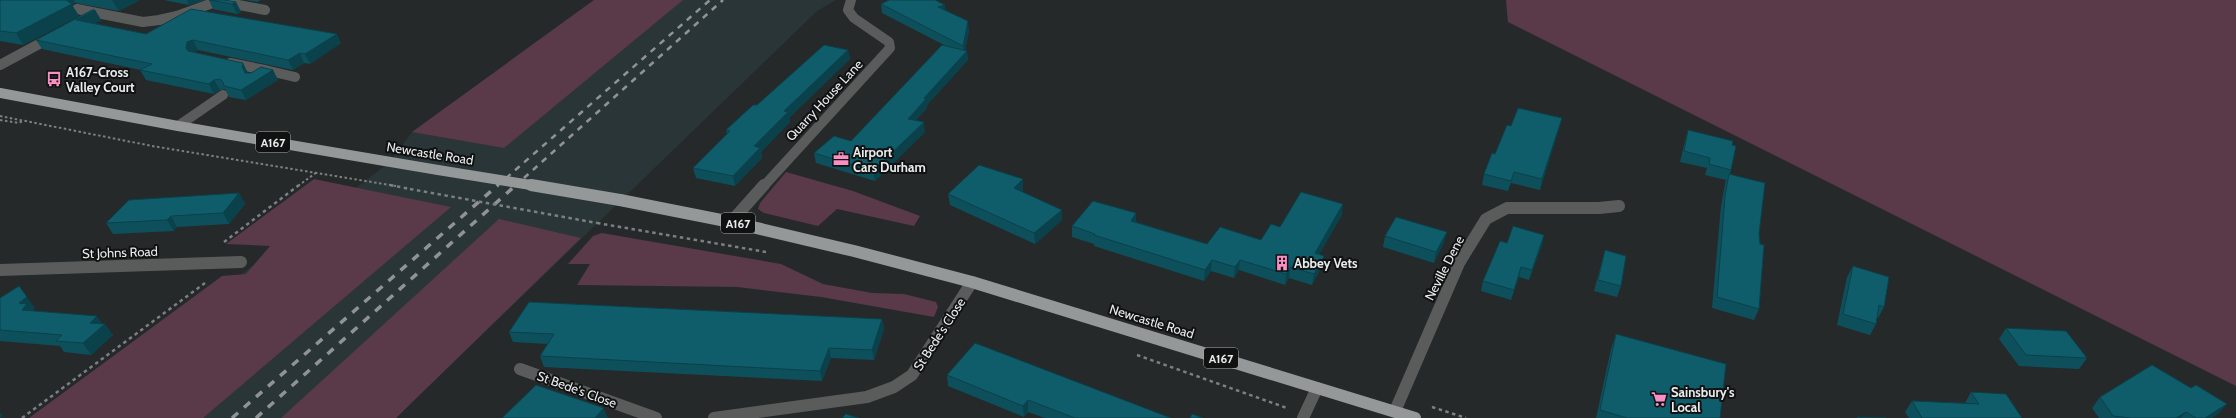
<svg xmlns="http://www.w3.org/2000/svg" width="2236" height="418" font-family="Cabin,sans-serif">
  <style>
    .built { fill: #2a3538 }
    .green { fill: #5a3949 }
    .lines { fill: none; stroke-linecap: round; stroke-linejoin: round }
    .path-far1 { stroke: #7d8081; stroke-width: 2; stroke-dasharray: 2.5 2.5; stroke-linecap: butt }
    .path { stroke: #7d8081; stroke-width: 2.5; stroke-dasharray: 3.5 3.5; stroke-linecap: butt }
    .service { stroke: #5a5c5c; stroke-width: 10 }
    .minor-far1 { stroke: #5a5c5c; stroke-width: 10 }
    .minor { stroke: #5a5c5c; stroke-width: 12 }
    .trunk-far1 { stroke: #949899; stroke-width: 10 }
    .trunk { stroke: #949899; stroke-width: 12 }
    .rail-far1 { stroke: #8f9394; stroke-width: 2.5; stroke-dasharray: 6 6; stroke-linecap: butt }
    .rail { stroke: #8f9394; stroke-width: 3.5; stroke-dasharray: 8 8; stroke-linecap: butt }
    .path-bridge { stroke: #7d8081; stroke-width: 2.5; stroke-dasharray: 3.5 3.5; stroke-linecap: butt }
    .trunk-bridge-far1 { stroke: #949899; stroke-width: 10 }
    .trunk-bridge { stroke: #949899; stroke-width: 12 }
    .wall { fill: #0d505c }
    .shaded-wall { fill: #0a414b }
    .building { fill: #0f5d6b; stroke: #0a414b }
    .labels { text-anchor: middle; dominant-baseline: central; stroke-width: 4; stroke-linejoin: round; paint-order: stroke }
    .shield { fill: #101212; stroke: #a7aaab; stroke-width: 1 }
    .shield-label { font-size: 12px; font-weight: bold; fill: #e8ebec }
    .poi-label { font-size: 13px; font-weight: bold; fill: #e8ebec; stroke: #101212; text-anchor: start }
    .street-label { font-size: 13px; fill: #e8ebec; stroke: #101212 }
  </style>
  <rect width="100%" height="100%" fill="#25292a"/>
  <path class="built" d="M594 0H836L817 11 396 418H51L390 162 412 132Z"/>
  <path class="green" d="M594 0H683L504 148 412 132Z
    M1506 0H2236V386L1508 22Z
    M786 172 853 191 920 216 914 226 837 209 818 226 764 213 758 209 760 203Z
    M314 179 451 207 203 418H29L222 276 246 274 270 246 226 244Z
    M499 219 581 238 396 418H281Z
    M602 233 781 264 823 284 872 293 904 294 936 302 938 307 934 317 821 297 737 287 577 285 590 264H568L593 236Z"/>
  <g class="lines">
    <path class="path-far1" d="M0 116 152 146 396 186
      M0 120 19 123 24 120
      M298 186 317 172"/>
    <path class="path" d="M390 185 410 189
      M597 223 766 252
      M224 242 299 185
      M1137 355 1287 408
      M1432 407 1466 418
      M22 418 205 283"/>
    <path class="service" d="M77 9 97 13
      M83 20 97 13 143 22 159 20 177 16 218 1 265 10
      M0 65 52 37"/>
    <path class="minor-far1" d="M230 63 265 70 258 74
      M265 70 295 77
      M178 126 223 95
      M764 186 890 48 889 42 854 18 848 10 851 0"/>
    <path class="minor" d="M731 222 764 185
      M0 270 241 262
      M520 369 656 418
      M1395 411 1459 263 1486 219 1507 208H1599L1619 206
      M714 418 867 397 894 387 912 375 972 282
      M1303 418 1317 388"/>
    <path class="trunk-far1" d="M0 93 178 126 438 170"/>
    <path class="trunk" d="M620 200 731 222 854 251 972 282 1415 418"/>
    <path class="rail-far1" d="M497 186 710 0
      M515 186 723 0"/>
    <path class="rail" d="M232 418 498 185
      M256 418 516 185"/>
    <path class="path-bridge" d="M410 189 597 223"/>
    <path class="trunk-bridge-far1" d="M438 170 537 186"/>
    <path class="trunk-bridge" d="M531 185 620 200"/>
  </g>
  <path class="wall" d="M0 0H140L119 11 75 3 72 5 79 16 23 45 0 41Z
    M164 0H204L189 5Z
    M209 0 236 2 241 12 237 14 213 9Z
    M246 0H261L257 2Z
    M881 4 945 5V11L969 30 965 51H967L968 60 927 105V108L916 120 925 132 875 181 816 163 814 153 851 141 946 46 882 13Z
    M95 10 101 20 94 23 146 34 341 43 310 64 304 63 293 70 198 50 193 52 248 73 273 70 278 80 246 100 229 97 225 89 220 90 214 94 146 80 140 70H141L42 49 36 40Z
    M848 50 850 59 789 118 790 122 761 152 762 158 735 186 696 178 693 168 727 134 726 130 757 105Z
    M1562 118 1540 190 1511 183 1508 191 1482 185 1484 174 1511 126Z
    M1688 130 1732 145 1731 170 1730 174 1759 234V309L1754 320 1712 308 1721 206 1725 184 1726 180 1705 175 1707 168 1680 162 1685 141Z
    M1023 190 1021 192 1062 220 1035 244 950 205 948 194Z
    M239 193 245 204 229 224 177 227 174 231 113 234 106 223Z
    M1136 213V222L1207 244 1261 240 1280 227 1342 215 1319 254 1324 256 1322 266 1312 285 1289 278 1285 285 1239 270 1234 278 1211 271 1204 281 1094 246V244L1072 237V226Z
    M1544 235 1542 245 1529 280 1519 277 1511 300 1481 291 1483 281 1507 243Z
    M1385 236 1444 242 1434 263 1383 247Z
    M1605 250 1621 286 1617 297 1594 291 1602 261Z
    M1853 266 1884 307 1878 318 1877 317 1876 324 1870 335 1837 325 1847 277Z
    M0 298 35 308 32 311H33L102 324 113 335 91 355 64 352 60 346 0 341Z
    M882 319 884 329 874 360 831 358 822 381 544 367 540 356 548 344 513 342 509 332Z
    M2006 328 2087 358 2079 369 2019 366 1999 339Z
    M1616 334 1720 418H1596L1611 349Z
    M947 375 1171 418H1045L1028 412 1024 417 948 386Z
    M2191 388 2227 404 2218 414 2212 418H2099L2092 408 2100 397Z
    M1971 392 2022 418H1909L1905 412 1912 401 1965 403Z"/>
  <path class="shaded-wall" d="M65 0H74L75 3 72 5 79 16 23 45 16 33Z
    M112 0H140L119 11Z
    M187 0H204L189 5Z
    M236 2 241 12 237 14 232 4Z
    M945 5 946 14 938 7Z
    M95 10 101 20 82 30 76 20Z
    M968 21 969 30 964 54 967 51 968 60 927 105V108L909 128 908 119 924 98 964 54 963 46Z
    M337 34 341 43 310 64 305 54Z
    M193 40 198 50 193 52 191 58 186 48 187 42Z
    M848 50 850 59 789 118 790 122 761 152 762 158 735 186 733 176 754 146 784 111Z
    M300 53 304 63 293 70 288 60Z
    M243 63 248 73 247 77 242 67Z
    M273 70 278 80 246 100 241 90Z
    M214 80 220 90 214 94 209 84Z
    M1562 118 1559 129 1540 190 1542 179Z
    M924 122 925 132 875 181 873 171Z
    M1514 172 1511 183 1508 191 1511 181Z
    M1023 179V190L1014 199V188Z
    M239 193 245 204 229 224 223 213Z
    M1343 204 1342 215 1314 264 1315 253Z
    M1062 210V220L1035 244 1034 233Z
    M1136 213V224L1131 221Z
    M171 216 177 227 174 231 167 220Z
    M1447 232 1444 242 1434 263 1436 252Z
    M1544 235 1542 245 1529 280 1532 270Z
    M1324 256 1322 266 1312 285 1314 274Z
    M1212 260 1211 271 1204 281 1205 270Z
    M1240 260 1239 270 1234 278 1235 267Z
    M1290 267 1289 278 1285 285 1286 274Z
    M1521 267 1519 277 1511 300 1514 290Z
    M19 286 35 308 32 311 35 315 22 310 19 303Z
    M97 316 103 325 105 324 113 335 91 355 83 343 90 323Z
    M882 319 884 329 874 360 872 350Z
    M829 348 831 358 822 381 820 371Z
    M1028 400V412L1024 417 1023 406Z
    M2227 404 2218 414 2212 418H2205Z
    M604 408 608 418H595Z
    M2186 412 2181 418H2176Z
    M0 413 3 416 0 418Z"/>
  <path class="building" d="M0 0H66L72 4 16 33 0 31Z
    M209 0H224L236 2 232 4Z
    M889 0H935L945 5 938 7 968 21 963 46 881 4Z
    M191 9 337 34 305 54 300 53 288 60 193 40 187 42 186 48 188 51 243 63 242 67 245 73H251L261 67 273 70 241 90 224 86 223 82 220 79 214 80 209 84 140 70 152 64 36 40 92 10H95L76 20 146 34Z
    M824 45 848 50 784 111 788 112 754 146 760 148 733 176 693 168 730 131 726 130 753 105H757Z
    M942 45 967 51 924 98 926 99 908 119 924 122 873 171 814 153 834 136 851 141Z
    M1518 108 1562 118 1542 179 1514 172 1511 181 1484 174 1492 153 1495 154 1507 125 1511 126Z
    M1688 130 1733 141 1732 145 1736 146 1731 170 1709 164 1710 158 1684 151Z
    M979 165 1023 179 1014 188 1062 210 1034 233 948 194Z
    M1729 174 1765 183 1759 234 1760 244 1764 245 1759 309 1717 297 1725 196Z
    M1301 192 1343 204 1315 253 1324 256 1314 274 1290 267 1286 274 1240 260 1235 267 1212 260 1205 270 1094 235 1095 234 1072 226 1093 201 1136 213 1131 221 1207 244 1220 227 1261 240 1271 224 1280 227Z
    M239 193 223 213 171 216 167 220 106 223 129 200Z
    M1396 217 1447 232 1436 252 1385 236Z
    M1513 226 1544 235 1532 270 1521 267 1514 290 1483 281 1500 241 1507 243Z
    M1605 250 1626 256 1621 286 1598 280Z
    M1853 266 1889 277 1884 307 1879 305 1876 324 1843 314Z
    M19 286 27 297 19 303 27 304 22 310 97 316 90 323 105 324 83 343 56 341 62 335 0 330V298Z
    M529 302 882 319 872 350 829 348 820 371 540 356 554 334 509 332Z
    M2006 328 2066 331 2087 358 2026 355Z
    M1616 334 1726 364 1720 418H1627L1600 410Z
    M975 343 1171 418H1075L1028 400 1023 406 947 375Z
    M2152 365 2191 388 2196 385 2227 404 2205 418H2196L2186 412 2176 418H2132L2113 416 2100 397Z
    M536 385 604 408 595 418H502Z
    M1971 392 2006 394 2022 418H1922L1912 401 1979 404Z
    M846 414 859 418H842Z
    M1192 414 1203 418H1190Z
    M1857 417 1886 418H1858Z"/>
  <defs>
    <symbol id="bus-bare" viewBox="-9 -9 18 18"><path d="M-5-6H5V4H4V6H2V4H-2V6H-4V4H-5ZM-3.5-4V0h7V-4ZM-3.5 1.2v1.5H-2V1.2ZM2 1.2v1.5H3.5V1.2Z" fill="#fa8fc6" stroke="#101212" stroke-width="2.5" paint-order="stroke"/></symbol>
    <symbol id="office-bare" viewBox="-9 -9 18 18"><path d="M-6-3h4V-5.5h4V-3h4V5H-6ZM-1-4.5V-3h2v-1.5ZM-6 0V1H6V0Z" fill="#fa8fc6" stroke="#101212" stroke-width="2.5" paint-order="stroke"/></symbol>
    <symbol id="building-bare" viewBox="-9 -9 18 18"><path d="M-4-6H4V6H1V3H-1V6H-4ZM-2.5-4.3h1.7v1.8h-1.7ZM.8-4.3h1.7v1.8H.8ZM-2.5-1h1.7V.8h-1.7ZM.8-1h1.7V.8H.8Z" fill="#fa8fc6" stroke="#101212" stroke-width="2.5" paint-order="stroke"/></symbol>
    <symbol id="supermarket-bare" viewBox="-9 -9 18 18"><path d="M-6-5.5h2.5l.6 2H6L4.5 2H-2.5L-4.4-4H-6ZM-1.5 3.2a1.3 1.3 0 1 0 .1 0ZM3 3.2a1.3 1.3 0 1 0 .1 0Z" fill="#fa8fc6" stroke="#101212" stroke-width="2.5" paint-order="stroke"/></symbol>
  </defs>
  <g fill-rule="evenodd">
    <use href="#bus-bare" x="43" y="68" width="22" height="22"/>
    <use href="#office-bare" x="830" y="148" width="22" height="22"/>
    <use href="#building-bare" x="1271" y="252" width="22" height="22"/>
    <use href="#supermarket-bare" x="1648" y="388" width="22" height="22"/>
  </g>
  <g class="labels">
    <g class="shield">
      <rect x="256" y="132" width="34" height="20" rx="3"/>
      <rect x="721" y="213" width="34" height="20" rx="3"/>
      <rect x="1204" y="348" width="34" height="20" rx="3"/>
    </g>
    <g class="shield-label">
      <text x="273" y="142">A167</text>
      <text x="738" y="223">A167</text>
      <text x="1221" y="358">A167</text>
    </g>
    <g class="poi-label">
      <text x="66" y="72">A167-Cross<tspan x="66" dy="15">Valley Court</tspan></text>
      <text x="853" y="152">Airport<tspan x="853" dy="15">Cars Durham</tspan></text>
      <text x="1294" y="263">Abbey Vets</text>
      <text x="1671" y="392">Sainsbury's<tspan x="1671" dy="15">Local</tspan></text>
    </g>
    <g class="street-label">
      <text transform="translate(824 100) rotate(-47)">Quarry House Lane</text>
      <text transform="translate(430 153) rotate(9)">Newcastle Road</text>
      <text transform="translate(120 252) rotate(-2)">St Johns Road</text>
      <text transform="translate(1444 268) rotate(-63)">Neville Dene</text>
      <text transform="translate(1152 321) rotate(17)">Newcastle Road</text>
      <text transform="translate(939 334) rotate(-57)">St Bede's Close</text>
      <text transform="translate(577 389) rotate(20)">St Bede's Close</text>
    </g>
  </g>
</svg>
